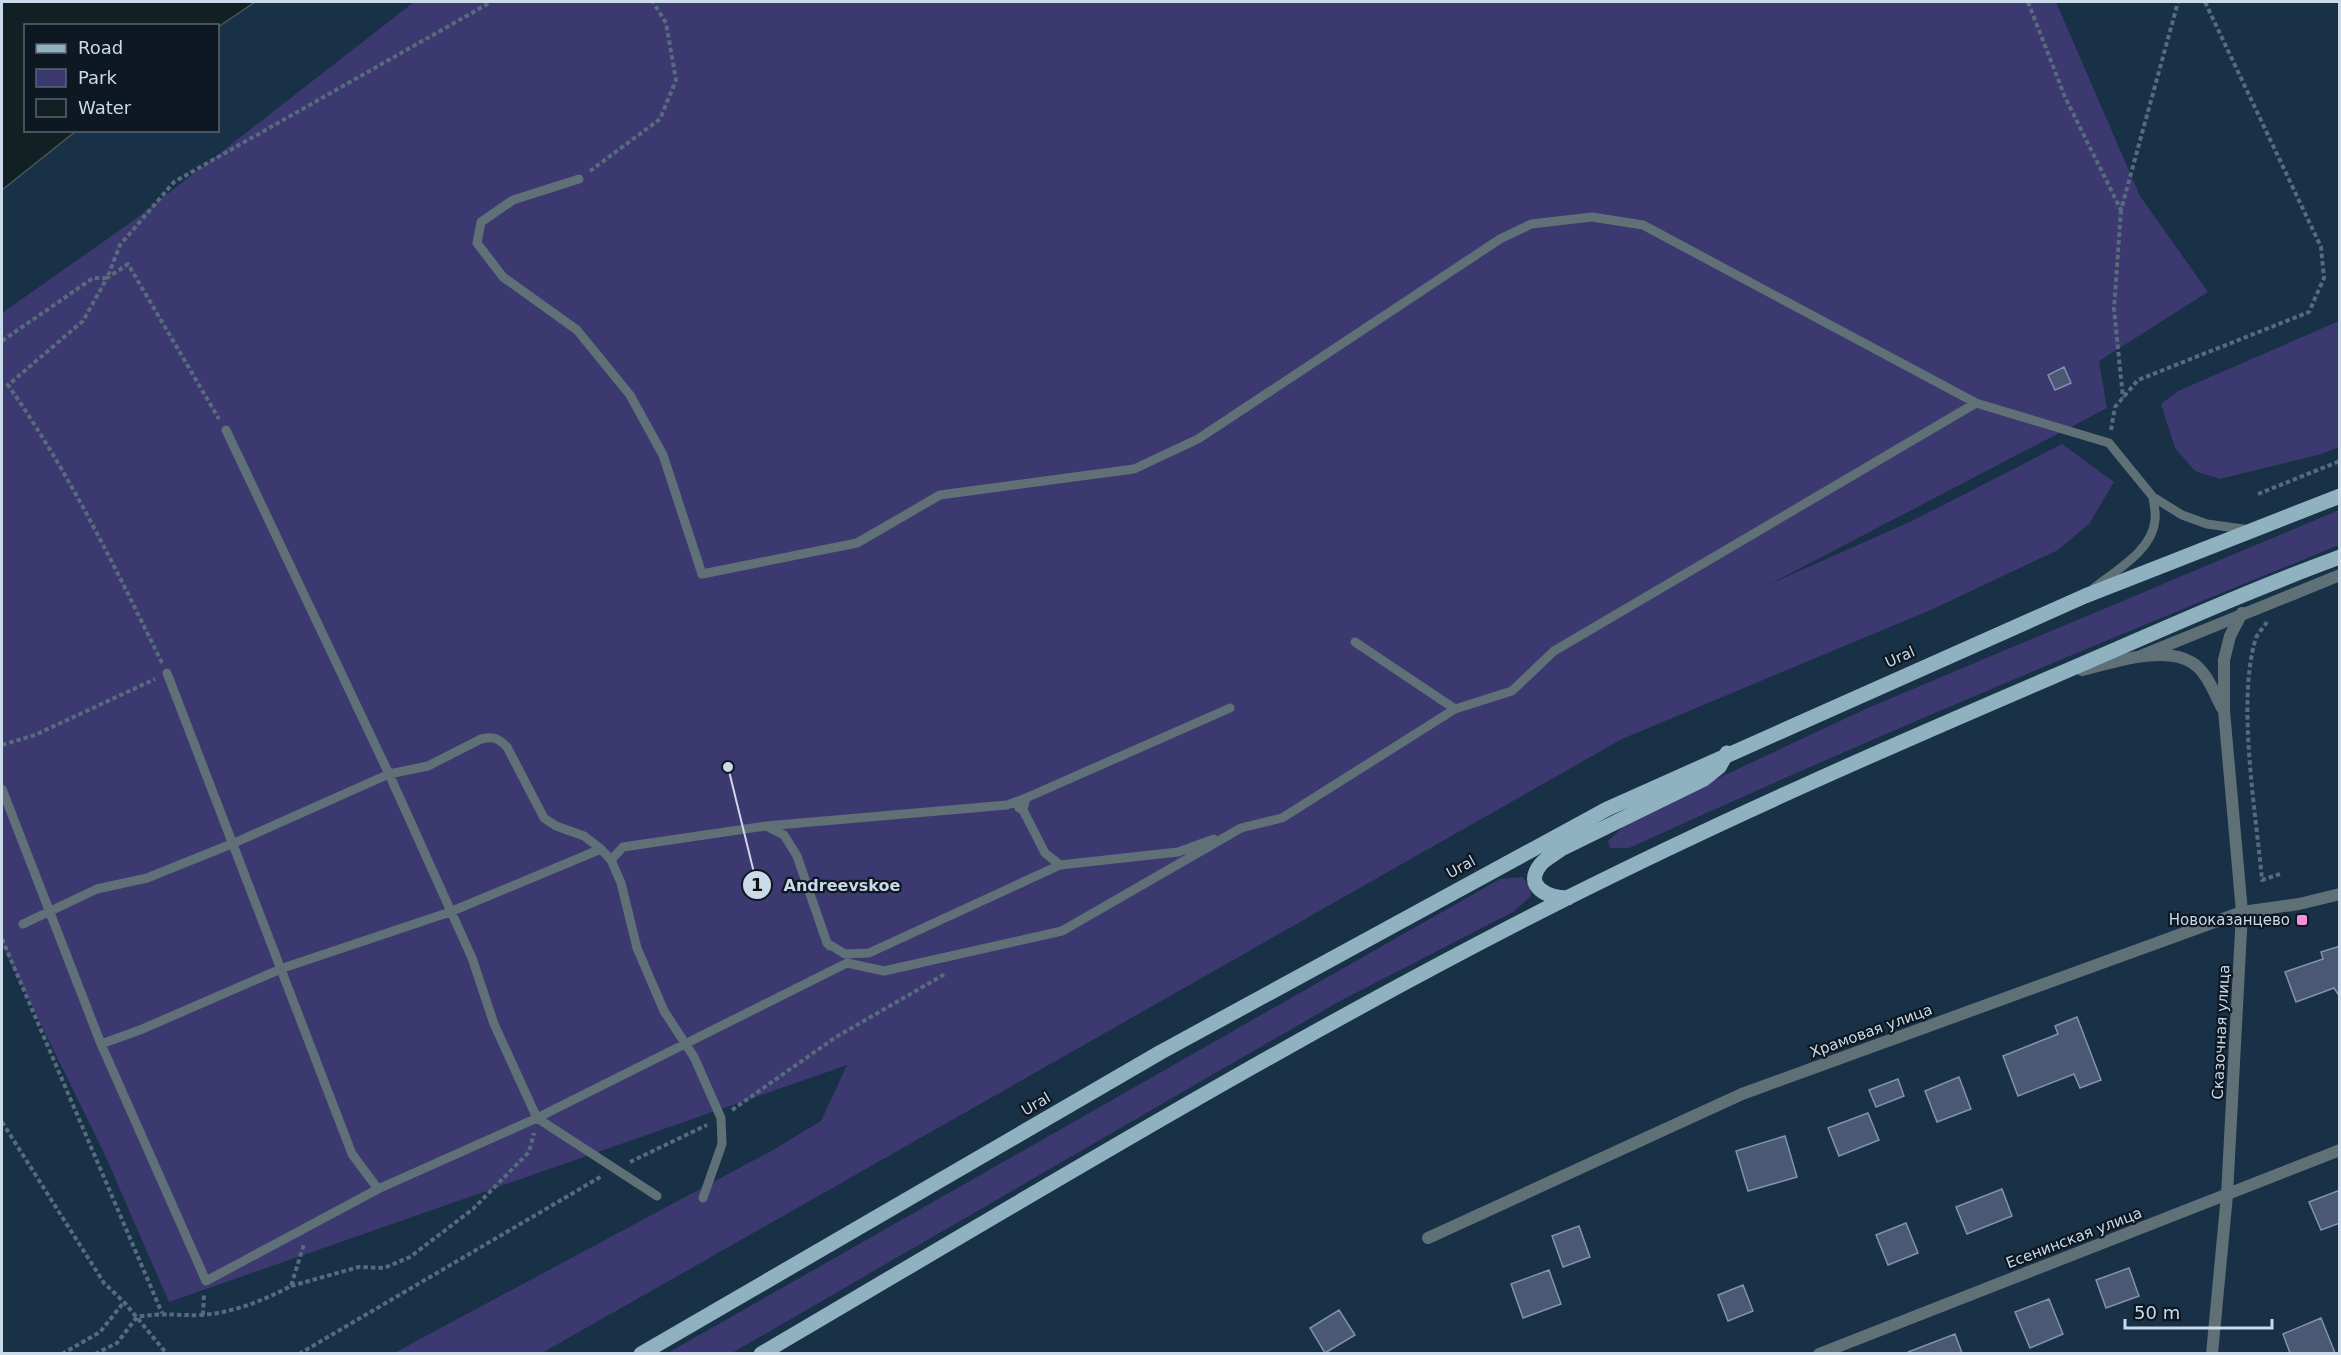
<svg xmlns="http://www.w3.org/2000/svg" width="2341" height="1355" font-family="'DejaVu Sans',sans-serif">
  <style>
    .green { fill: #3b396f }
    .water { fill: #102023; stroke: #48585e; stroke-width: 1.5 }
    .building { fill: #4a5874; stroke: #8291b0; stroke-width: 1.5 }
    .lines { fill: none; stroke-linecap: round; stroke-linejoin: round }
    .path { stroke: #566b7e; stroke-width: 4; stroke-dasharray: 4.5 3; stroke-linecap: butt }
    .service { stroke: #607077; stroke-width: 9 }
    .minor { stroke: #607077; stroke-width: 12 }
    .primary { stroke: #8fb1c0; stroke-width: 15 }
    .poi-dot { fill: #f391d6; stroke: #0d1822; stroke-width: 2 }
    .labels { text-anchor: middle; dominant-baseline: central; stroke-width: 4.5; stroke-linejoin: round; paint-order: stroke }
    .street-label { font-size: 15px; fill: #cbdae8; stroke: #0d1822 }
    .poi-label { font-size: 15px; fill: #cbdae8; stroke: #0d1822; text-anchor: end }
    .leader { fill: none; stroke: #cbdae8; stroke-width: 2 }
    .callout-dot { fill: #cbdae8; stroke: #0d1822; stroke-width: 2 }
    .mark-label { font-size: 18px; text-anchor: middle; font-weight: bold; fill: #111 }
    .callout-label { font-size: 16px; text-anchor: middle; font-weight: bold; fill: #cbdae8; stroke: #0d1822; stroke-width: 4.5; stroke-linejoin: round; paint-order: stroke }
  </style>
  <rect width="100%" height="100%" fill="#183146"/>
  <path class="green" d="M414 2H2056L2140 196 2208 292 2099 361 2107 408 1770 584 1914 520 2062 444 2114 482 2089 524 2058 550 1933 609 1622 739 542 1353H394L771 1151 821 1121 847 1065 169 1302 104 1153 2 945V313L130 223Z
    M2339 321V447L2321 454 2220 479 2195 471 2175 448 2161 404 2178 391Z
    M2339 510V545C2101 642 1863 741 1629 848H1610L1608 841 1633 818 1870 707Z
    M1522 877 1530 885 1531 896 1513 912 1340 1001 732 1353 666 1354 1500 879Z"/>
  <path class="water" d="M2 2H255L218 27 26 26V130L76 131 2 190Z"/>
  <path class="building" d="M2064 367 2071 383 2055 390 2048 375Z
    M2340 946V997L2334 988 2296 1002 2285 972 2323 959 2321 952Z
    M2077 1017 2101 1080 2080 1088 2074 1074 2018 1096 2003 1056 2058 1034 2055 1026Z
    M1959 1077 1971 1109 1937 1122 1925 1091Z
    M1898 1079 1904 1096 1876 1107 1869 1090Z
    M1868 1113 1879 1140 1839 1156 1828 1128Z
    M1785 1136 1797 1177 1748 1191 1736 1151Z
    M2002 1189 2012 1216 1967 1234 1956 1207Z
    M2340 1190V1223L2321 1230 2309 1202Z
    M1906 1223 1918 1253 1888 1265 1876 1235Z
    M1579 1226 1590 1257 1563 1267 1552 1236Z
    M2129 1268 2139 1296 2106 1308 2096 1280Z
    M1549 1270 1561 1304 1523 1318 1511 1284Z
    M1743 1285 1753 1311 1728 1321 1718 1295Z
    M2049 1299 2063 1334 2030 1348 2015 1312Z
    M1339 1310 1355 1335 1325 1353 1310 1328Z
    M2321 1318 2335 1353H2290L2283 1334Z
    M1955 1334 1962 1353H1908V1352Z"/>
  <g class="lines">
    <path class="path" d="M2028 2 2065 97 2121 210 2178 2
      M590 171 660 119 676 80 666 23 653 2
      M2121 210 2114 309 2123 398
      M2 341 93 278H107L120 245 174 182 491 2
      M2111 430 2115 407 2138 380 2309 312 2324 278 2321 247 2205 2
      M2258 494 2340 461
      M2267 622C2263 628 2256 635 2255 641 2237 704 2256 813 2262 880L2280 874
      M162 663C115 567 69 472 8 385L83 321 107 278 128 264 219 419
      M2 745 35 735 155 679
      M2 939 162 1313
      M732 1110 836 1037 945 974
      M2 1122 104 1283 124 1302 167 1354
      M630 1162 707 1125
      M291 1286 359 1267 384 1268 410 1257 473 1209 529 1152 534 1133
      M203 1315 204 1294
      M62 1354 100 1332 124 1302
      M95 1354 117 1343 137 1317C162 1312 178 1316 202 1315 235 1312 262 1301 291 1286L304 1244
      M299 1354 602 1176"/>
    <path class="service" d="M579 179 513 200 481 222 477 243 503 277 577 330 630 395 663 455 702 574 857 543 940 495 1134 469 1198 439 1500 239 1531 224 1592 217 1643 225 1976 403
      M226 430 389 774 472 958 494 1024 537 1118 657 1196
      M2094 588C2115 571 2153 550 2155 520 2156 513 2154 504 2153 497
      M1355 642 1455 709
      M167 673 352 1154 378 1189
      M2 789 101 1044 206 1281 378 1189 537 1118 847 963 884 971 1062 931 1241 828 1282 818 1455 709 1512 691 1554 651 1976 403 2109 443 2153 497 2182 515 2207 524 2250 530
      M1019 808 1023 810 1045 853 1060 865
      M1023 810 1026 798 1230 708
      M766 826 784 835 797 856 827 943 830 946
      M611 860 623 847 766 826 1007 805 1026 798
      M23 924 97 889 147 878 234 843 389 774 428 766 481 739C494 736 498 738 507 747L544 818 556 826 584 836 601 849 611 860 621 883 637 948 664 1011 694 1057 721 1118 722 1144 703 1198
      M827 943 845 954 869 953 1060 865 1178 852 1214 839
      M101 1044 140 1030 283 968 450 912 601 849"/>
    <path class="minor" d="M2138 657 2340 575
      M2082 670C2111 663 2164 645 2191 662 2207 671 2214 693 2222 708
      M1428 1238 1742 1094 2242 912 2299 904 2340 894
      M1819 1354 2340 1150
      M2212 1354 2227 1195 2242 912 2224 711V660L2230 636 2242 613"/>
    <path class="primary" d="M1568 898C1549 898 1522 887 1541 864 1546 858 1555 854 1561 849L1704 779 1719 767 1727 753
      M641 1354 1161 1052 1607 809 2085 596 2340 496
      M761 1354C1027 1198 1291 1037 1567 898 1726 818 1889 747 2052 677 2148 636 2242 593 2340 557"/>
  </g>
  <rect class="poi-dot" x="2296" y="914" width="12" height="12" rx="3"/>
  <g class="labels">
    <g class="street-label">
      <text transform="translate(1900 657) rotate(-24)">Ural</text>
      <text transform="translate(1461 867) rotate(-29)">Ural</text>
      <text transform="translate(1871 1031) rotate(-20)">Храмовая улица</text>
      <text transform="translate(2221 1032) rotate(-87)">Сказочная улица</text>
      <text transform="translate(1036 1104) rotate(-30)">Ural</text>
      <text transform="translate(2074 1238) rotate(-21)">Есенинская улица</text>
    </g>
    <g class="poi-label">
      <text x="2290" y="920">Новоказанцево</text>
    </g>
  </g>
  <path class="leader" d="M728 767L757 885"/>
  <g class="callout-dot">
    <circle cx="728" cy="767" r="6"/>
    <circle cx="757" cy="885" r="15"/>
  </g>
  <g class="mark-label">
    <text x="757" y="891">1</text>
  </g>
  <g class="callout-label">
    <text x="842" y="891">Andreevskoe</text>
  </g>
  <rect width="2341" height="1355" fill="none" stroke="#cbdae8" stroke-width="6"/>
  <rect x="24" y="24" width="195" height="108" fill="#0d1822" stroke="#596671" stroke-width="1.5"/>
  <rect x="36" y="44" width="30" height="9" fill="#8fb1c0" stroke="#596671" stroke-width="1.5"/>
  <text x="78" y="54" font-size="18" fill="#cbdae8">Road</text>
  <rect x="36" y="69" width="30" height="18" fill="#3b396f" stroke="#596671" stroke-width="1.5"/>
  <text x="78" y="84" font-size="18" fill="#cbdae8">Park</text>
  <rect x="36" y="99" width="30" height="18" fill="#102023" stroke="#596671" stroke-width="1.5"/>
  <text x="78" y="114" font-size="18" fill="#cbdae8">Water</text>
  <path d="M2125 1319v9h147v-9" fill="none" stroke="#cbdae8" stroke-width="3"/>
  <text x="2134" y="1319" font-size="18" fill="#cbdae8" stroke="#0d1822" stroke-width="4.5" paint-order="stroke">50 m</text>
</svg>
